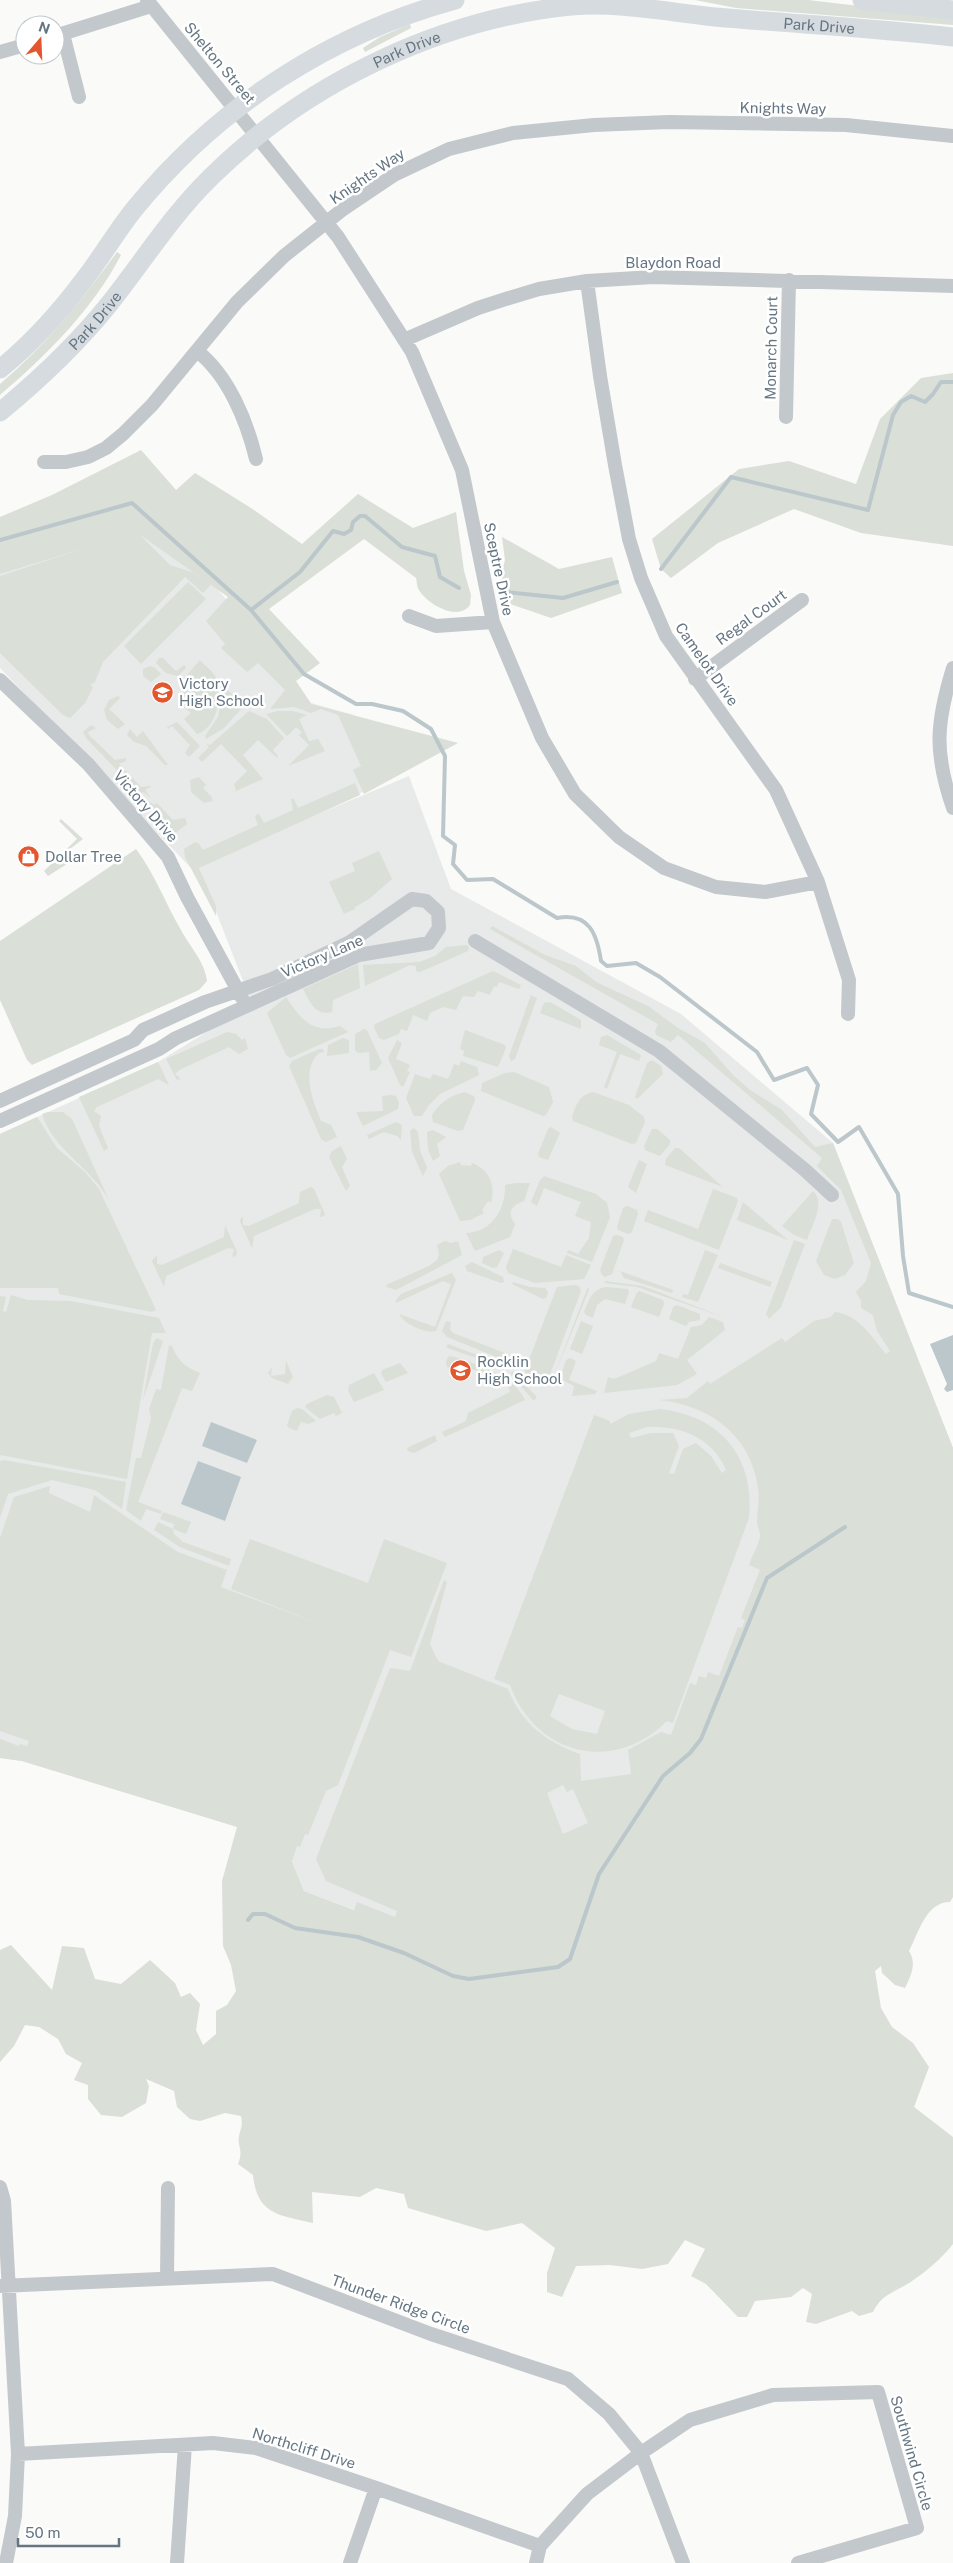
<svg xmlns="http://www.w3.org/2000/svg" width="953" height="2563" font-family="'Public Sans',sans-serif">
  <style>
    .built { fill: #e8e9e9 }
    .green { fill: #dadfd7; fill-rule: evenodd }
    .water { fill: #bbc7cb }
    .lines { fill: none; stroke-linecap: round; stroke-linejoin: round }
    .stream { stroke: #bbc7cb; stroke-width: 4 }
    .street { stroke: #c3c8cc; stroke-width: 14 }
    .secondary { stroke: #d6dbdf; stroke-width: 19 }
    .labels { text-anchor: middle; dominant-baseline: central; stroke-width: 5; stroke-linejoin: round; paint-order: stroke }
    .street-label { font-size: 15px; fill: #657683; stroke: #fff }
    .poi-label { font-size: 15px; fill: #657683; stroke: #fff; text-anchor: start }
  </style>
  <rect width="100%" height="100%" fill="#fafaf8"/>
  <path class="built" d="M130 525 208 578 295 680 311 703 354 715 384 782 306 819 409 776 451 889 681 1014 833 1143 953 1448 543 1980 304 1891 292 1860 297 1845 22 1761 0 1758V1134L158 1062 252 1004 199 868 193 870 189 866 0 668V574Z"/>
  <path class="green" d="M695 0H808L953 17V25L736 8Z
    M410 24 411 28 365 52 363 48 380 37Z
    M117 252 121 255C93 309 46 356 0 395V384C46 345 82 300 117 252Z
    M953 373V546L861 533 794 509 718 543 671 578 661 569 652 539 739 469 789 461 856 484 880 419 921 378Z
    M141 450 176 490 195 473 251 508 302 544 358 494 413 528 456 512 464 571 471 595 470 605C458 622 427 604 419 590 417 588 417 582 416 578L364 539 269 609 320 663 296 681 311 704 458 743 364 794 353 770 361 766 338 715 321 709 311 713 294 707 270 709 285 690 258 663 247 672 221 648 225 644 206 621 228 597 139 534 170 565 192 572 211 585 203 593 185 577 103 662 95 682 90 685 93 687 85 703 70 718 63 715 0 653V576L85 548 0 574V517L52 495Z
    M502 537 559 569 612 557 622 593 551 618 507 603 501 576 505 560Z
    M188 582 206 599 141 664 124 646Z
    M159 658H163L176 671 184 665 186 668 178 676 166 673 156 663Z
    M200 660C205 666 214 672 216 678 223 695 217 728 197 734L184 719 191 713 181 705 184 698 180 683Z
    M150 666 155 668 161 674 151 682 143 676V669Z
    M224 687 242 703 243 707 224 728 206 739 205 736 218 717Z
    M118 696 120 698 109 709 125 724 118 729 107 720 104 710 109 700Z
    M249 711 267 719 284 738 273 750 278 756 277 758 258 740 243 755 263 779 236 791 234 784 247 771 221 744 202 762 198 758 209 747 206 744 210 745Z
    M278 711H293L307 715 299 719 309 741 318 739 325 751 288 766 309 745 299 735 302 732 296 727 287 736 266 714Z
    M177 722 200 746 189 757 185 753 190 745 172 726 168 729 167 727Z
    M91 725 96 728 88 732 89 735 115 760 126 758V761L119 764 141 787 152 786 145 790 151 798 143 792 140 794 86 738 83 732Z
    M130 729 137 737 143 731 168 765H165L146 746 134 742 127 735Z
    M199 777 206 785 203 788 211 796 213 801 204 803 191 792 190 780Z
    M355 783 360 795 199 868 216 906V916L185 857 184 849 195 842 199 844 203 850 258 825 255 817 257 814H259L264 823 293 810 291 799H294L298 808Z
    M143 797 154 805 157 803 173 820 185 818 187 824 174 834Z
    M61 819 83 839 62 855 67 864 48 876 44 871 77 839 59 821Z
    M136 849C155 874 165 903 181 930 190 947 205 962 207 981L199 990 32 1065 27 1060 0 1000V941Z
    M379 851 392 879 369 899 355 907V909L344 914 329 882 355 871 352 863Z
    M492 926 545 955 576 966 596 982 648 1006 678 1028 705 1043 733 1075 750 1090 782 1110 815 1147 833 1143 953 1448V1897L950 1902C926 1902 919 1932 909 1951 917 1964 911 1975 905 1988L895 1985 882 1973 881 1966 875 1971 881 2008 892 2027 913 2043 929 2067 914 2107 953 2137V2244C942 2258 927 2271 912 2281 896 2292 881 2294 873 2312L859 2316 852 2311 816 2324 806 2322 812 2294 803 2288 791 2297 755 2301 747 2317H738L706 2284 691 2276 705 2249 685 2240 668 2264 642 2269 610 2265 576 2266 562 2297 547 2292V2273L555 2248 522 2223 486 2231 408 2208 404 2194 376 2188 360 2197 312 2192 313 2223C279 2215 257 2215 253 2175L238 2164C244 2149 237 2147 239 2136 241 2127 243 2126 241 2116L225 2113 200 2121 190 2119 177 2107 174 2091 146 2079 149 2086 146 2103 122 2117 101 2115 88 2099V2085L74 2080 82 2063 66 2054 58 2039 39 2027 25 2025 14 2046 0 2062V1950L11 1945 52 1990 62 1946 84 1948 95 1979 121 1984 150 1960 175 1983 181 1997 190 1993 200 2004 196 2030 203 2045 216 2034V2011L227 2005 236 1991 231 1965 223 1946 222 1881 237 1827 22 1761 0 1758V1739L19 1746 20 1744 27 1746 29 1741 0 1731V1538L14 1497 50 1486 49 1493 90 1512 94 1495 178 1552 227 1570 221 1587 323 1625 231 1589 250 1539 368 1583 384 1539 447 1563 411 1657 390 1650 338 1785 326 1791 308 1835 305 1834 300 1847 297 1846 292 1861 304 1891 354 1910 357 1902 395 1917 397 1911 326 1881 316 1859 390 1668 410 1671 444 1580 447 1582 430 1644 438 1661 508 1689C521 1723 546 1742 580 1754L581 1781 631 1774 628 1750 661 1732 671 1735 690 1683 696 1685 699 1676 706 1678 708 1672 719 1676 738 1627 742 1628 745 1620 741 1618 760 1570 749 1565C752 1556 758 1546 760 1537 761 1532 757 1527 757 1522 757 1511 760 1500 758 1488 751 1435 709 1405 659 1400L687 1398 708 1381 710 1384 782 1338 785 1342 814 1321 831 1317 835 1312C859 1315 871 1336 886 1354L890 1351 877 1331 873 1315 861 1308V1301L856 1292 866 1281 871 1263 841 1190 817 1166 822 1158 678 1035 671 1042 656 1035 655 1031 658 1024 490 929ZM563 1785 567 1792 573 1789 588 1823 563 1834 547 1793Z
    M467 945 469 947 468 951 420 972 416 971V966L410 965 365 986 363 965 419 962 435 956 446 947Z
    M358 964 360 988 333 1000 332 1012C315 1016 310 1002 303 989Z
    M493 971 521 985 519 989 499 982 497 987 494 986 490 995 478 991 474 997 463 996 456 1010 443 1007 430 1013 427 1021 413 1015 407 1031 401 1029 399 1034 384 1040 379 1038 374 1027 375 1024Z
    M531 995 537 998 515 1059 511 1061 509 1056Z
    M286 997C300 1018 312 1035 340 1026L348 1032 290 1058 286 1055 267 1013Z
    M550 1002 581 1020V1029L540 1013 544 1003Z
    M364 1029 367 1030 382 1063 376 1070 370 1071 369 1052 358 1053 355 1050V1034Z
    M465 1030 505 1045 506 1048 498 1067 463 1056 464 1051 460 1049Z
    M227 1032 236 1034 242 1040 245 1038 248 1049 239 1054 229 1047 179 1070 175 1074 181 1079 177 1080 166 1059Z
    M607 1035 641 1055 639 1061 620 1054 607 1089 604 1087 617 1052 599 1045 601 1037Z
    M343 1038 349 1040V1053L327 1056 328 1045Z
    M397 1040 402 1043 396 1059 410 1065 407 1071 410 1072 403 1087 400 1085 388 1058Z
    M319 1049H323L324 1052 319 1053C300 1071 313 1101 321 1121L331 1125 337 1137 326 1142 321 1139 289 1066 292 1061Z
    M652 1060 661 1066 663 1074 637 1099 635 1097 647 1063Z
    M461 1061 477 1067 479 1075 440 1094 429 1105 422 1116H414L406 1098 415 1074 430 1079 433 1074 448 1079 454 1064 459 1066Z
    M158 1062 169 1085 158 1079 97 1107 94 1111 101 1116 99 1126 108 1148 104 1151 79 1097Z
    M514 1072 549 1087 553 1102 546 1115 543 1116 481 1091 482 1083 505 1073Z
    M464 1092 474 1096 475 1100 463 1130 458 1131 433 1122 432 1115C439 1103 450 1096 464 1092Z
    M593 1092 629 1105 644 1117 645 1122 636 1143 632 1144 573 1121 572 1117C576 1105 579 1095 593 1092Z
    M391 1095 396 1096 399 1103 398 1109 363 1126 356 1112 383 1111 382 1096Z
    M48 1112H63L72 1119 109 1200C89 1165 54 1151 42 1114Z
    M37 1117 57 1148 85 1172 99 1189 156 1310 152 1312 59 1294 58 1288H0V1134Z
    M396 1122 402 1125 401 1140 397 1136 384 1132 369 1139 367 1135Z
    M551 1127 560 1133 548 1160 539 1157 538 1154 548 1129Z
    M414 1128 418 1132 420 1150 427 1168 423 1176 412 1152 410 1131Z
    M652 1129H657L670 1140V1144L660 1156 645 1150 644 1146Z
    M433 1130 446 1137 437 1144 440 1156 433 1161 428 1149 427 1132Z
    M341 1146 347 1159 342 1167 350 1186 346 1191 329 1157 332 1151Z
    M675 1148H679L723 1187 665 1165 666 1159Z
    M639 1160 647 1164 636 1193 628 1187Z
    M460 1162 461 1165 471 1166 472 1163C489 1169 496 1185 491 1202L488 1201 482 1210 484 1213 470 1220 460 1221 439 1174 448 1166Z
    M544 1176 596 1194 607 1203 610 1217 592 1262 567 1253 568 1250 578 1254 589 1238 591 1222 575 1216 581 1202 544 1188 537 1206 531 1202 540 1180Z
    M515 1183H530L524 1201C512 1205 506 1212 515 1224L510 1237 475 1251 466 1233C492 1232 506 1209 505 1185Z
    M311 1187 314 1189 325 1214 324 1216 320 1217 321 1209H315L254 1236 252 1248 240 1221 241 1218 243 1217V1225L249 1226 299 1203 300 1192Z
    M713 1189 737 1198 738 1201 719 1250 644 1221 648 1210 698 1229Z
    M813 1191C826 1203 812 1225 807 1240L794 1235 782 1226Z
    M743 1202 788 1240 737 1220Z
    M627 1206 637 1210 638 1214 632 1232 628 1234 618 1230 617 1227 623 1208Z
    M832 1219H838L841 1222 854 1263 845 1275 835 1279 824 1275 816 1261Z
    M225 1225 237 1252 236 1256 232 1257 234 1249 228 1248 166 1276 164 1287 152 1261 154 1258 157 1256V1264L162 1265 224 1237Z
    M616 1235 623 1237 624 1240 612 1274 605 1277 602 1275 600 1270 613 1236Z
    M794 1240 805 1244 781 1307 769 1319 766 1314Z
    M445 1241 451 1243 458 1241 462 1255 396 1290 387 1287 386 1285 429 1266 437 1260 439 1254 437 1245Z
    M513 1249 561 1267 566 1255 591 1265 584 1279 535 1283 508 1273 506 1267Z
    M499 1250 504 1253 497 1267 493 1268 482 1263 483 1257Z
    M705 1250 718 1255 698 1302 682 1297 683 1294 688 1295Z
    M472 1262 503 1277 504 1282 501 1283 467 1271 465 1266Z
    M720 1263 772 1282 770 1287 718 1268Z
    M620 1271 673 1290 672 1293 624 1278Z
    M452 1273 456 1280 436 1331C426 1334 404 1324 399 1314L435 1327 451 1284 443 1281 396 1303V1300L401 1294Z
    M605 1281 643 1286 726 1318 637 1287 605 1283Z
    M513 1282 530 1287 545 1288 548 1292 547 1297 543 1299 512 1284Z
    M574 1285 579 1286 581 1291 548 1380 535 1384 526 1375 525 1370 557 1287Z
    M589 1287V1290L554 1376 587 1289Z
    M606 1287 628 1289 629 1292 625 1304 605 1299 597 1305 593 1318 586 1315 584 1312C589 1300 592 1289 606 1287Z
    M639 1291 663 1300 664 1304 659 1317 631 1307 636 1294Z
    M11 1295 28 1300 71 1301 159 1318 166 1333H152L127 1479 0 1455V1296L6 1297 3 1311 6 1312Z
    M677 1305 700 1314V1320L689 1322 686 1326 669 1319 673 1307Z
    M709 1317 723 1322 725 1330 687 1360 697 1374 677 1385 604 1393 608 1377 614 1379 656 1361 659 1353 678 1359 691 1327 702 1325Z
    M446 1321 451 1322 450 1329 453 1333 523 1360 520 1369 504 1360 447 1337 442 1331Z
    M581 1321 593 1326 582 1354 570 1349Z
    M157 1338 163 1341 143 1400 153 1343Z
    M448 1344 496 1362 500 1366 450 1349 446 1347Z
    M169 1345 172 1346C178 1361 185 1367 200 1373L192 1391 182 1388 138 1502 162 1511 161 1514 146 1509 141 1521 126 1510 136 1458H141L151 1418 149 1409 156 1389 161 1390Z
    M449 1356 455 1357C481 1367 512 1373 525 1400L445 1437 442 1432 466 1421 468 1413 510 1392 506 1382 458 1364 456 1369 447 1367 446 1361Z
    M570 1358 576 1361 569 1380 597 1391 595 1394 572 1396 574 1386 560 1379 566 1360Z
    M286 1361 293 1377 288 1384 272 1378 268 1373 272 1367 271 1376 285 1374Z
    M400 1363 408 1373 386 1382 381 1373 382 1370Z
    M512 1371 536 1396V1399L533 1400 511 1375Z
    M374 1373 384 1390 354 1402 348 1391 349 1385Z
    M327 1395 334 1397 342 1413 336 1416 334 1413 320 1419 305 1407 307 1404Z
    M297 1408 302 1409 316 1421 308 1424 301 1422 297 1431 289 1428 287 1425 292 1411Z
    M660 1409C721 1416 755 1457 749 1518L673 1723 667 1721C614 1774 536 1756 510 1685L494 1679 594 1415 610 1421V1424L629 1414ZM647 1427C680 1425 713 1438 726 1470L722 1473 711 1456 696 1443 683 1449 674 1474 669 1473 679 1446 673 1433H651L631 1438 629 1433ZM559 1694 605 1711 597 1734 572 1729 550 1716Z
    M435 1435 437 1441 414 1453 408 1451 407 1448Z
    M4 1460 126 1482 122 1509 95 1490 52 1480 8 1494 0 1518V1461Z
    M163 1512 191 1522 186 1534 173 1529 174 1534 183 1542 231 1559 229 1566 180 1547 154 1530 158 1522 173 1529 174 1524 160 1519Z"/>
  <path class="water" d="M953 1335V1390L947 1392 944 1389 947 1384 930 1344Z
    M211 1422 257 1440 247 1463 202 1446Z
    M198 1461 241 1477 225 1521 181 1504Z"/>
  <g class="lines">
    <path class="stream" d="M0 540 132 503 251 610 304 674 356 704H372L403 711 431 729 445 756 443 836 455 845 453 864 467 880 493 879 557 918C589 912 597 934 601 961L607 966 636 963 660 977 757 1052 774 1080 807 1068 818 1085 811 1114 838 1142 859 1127 898 1194 903 1256 909 1293 953 1307
      M661 569 731 477 868 510 893 415 901 402 911 396 925 402 933 394 941 382H953
      M505 592 563 598 617 582
      M251 610 300 572 333 531 344 534 351 530 353 522 360 516H365L402 547 435 556 440 577 459 588
      M248 1920 253 1914H265L295 1928 358 1937 404 1953 453 1976 469 1979 558 1967 570 1959 599 1874 663 1776 690 1753 701 1739 767 1578 845 1527"/>
    <path class="street" d="M147 0 338 237 412 352 462 470 493 622 542 738 575 794 619 837 664 868 716 887 765 892 818 882
      M63 34 79 97
      M55 36 151 6
      M0 52 25 45
      M587 281 600 376 615 465 629 539 641 578 666 636 776 790 818 882 849 980 848 1014
      M404 340 478 308 509 298 539 289 587 281 653 277 953 286
      M197 351C228 375 247 421 256 459
      M786 417 789 280
      M44 462H66L88 457 106 448 123 434 152 405 237 302 284 256 342 210 394 175 449 149 513 133 594 125 669 122 846 125 953 136
      M409 616 436 626 493 622
      M953 668C936 723 934 753 953 808
      M695 679 802 600
      M0 680 88 764 168 857 187 897 242 998
      M475 941 659 1051 805 1170 832 1195
      M0 1101 134 1040 143 1030 205 1002 272 979 350 942 412 899 426 901 438 912 439 928 429 943 359 955 176 1038 159 1049 0 1121
      M0 2187 4 2201 18 2454 15 2516 6 2563
      M167 2279 168 2188
      M0 2286 273 2274 431 2334 568 2379 609 2414 641 2453 683 2563
      M18 2454 213 2443 256 2448 376 2488 540 2546
      M177 2563 185 2445
      M350 2563 376 2488
      M536 2563 540 2546 587 2494 641 2453 690 2420 773 2395 878 2392 917 2528 798 2563"/>
    <g class="secondary">
      <path d="M862 0 953 10"/>
      <path d="M0 369C31 344 59 313 83 281 102 257 117 230 136 207 219 106 330 34 455 0"/>
      <path id="s1" d="M0 412C40 379 78 343 110 303 144 260 172 215 211 177 305 84 439 19 571 6 619 2 667 12 715 17 794 24 874 28 953 37"/>
    </g>
  </g>
  <defs>
    <symbol id="school-disc" viewBox="-11 -11 22 22"><circle r="9.5" fill="#e4572e" stroke="#fff"/><path d="M0-5L7-2L0 1L-7-2ZM-4 1L0 2.5L4 1V4Q0 6-4 4Z" fill="#fff"/></symbol>
    <symbol id="shop-disc" viewBox="-11 -11 22 22"><circle r="9.5" fill="#e4572e" stroke="#fff"/><path d="M-5-2.5h2.3a2.7 3.5 0 0 1 5.4 0H5L5.5 6h-11ZM-1.5-2.5h3a1.5 2.3 0 0 0-3 0Z" fill="#fff"/></symbol>
  </defs>
  <g fill-rule="evenodd">
    <use href="#school-disc" x="150" y="680" width="25" height="25"/>
    <use href="#shop-disc" x="16" y="844" width="25" height="25"/>
    <use href="#school-disc" x="448" y="1358" width="25" height="25"/>
  </g>
  <g class="labels">
    <g class="street-label">
      <text stroke="none"><textPath href="#s1" startOffset="972">Park Drive</textPath></text>
      <text stroke="none"><textPath href="#s1" startOffset="552">Park Drive</textPath></text>
      <text transform="translate(220 63) rotate(50)">Shelton Street</text>
      <text transform="translate(783 108) rotate(1)">Knights Way</text>
      <text transform="translate(367 176) rotate(-34)">Knights Way</text>
      <text x="673" y="262">Blaydon Road</text>
      <text stroke="none"><textPath href="#s1" startOffset="132">Park Drive</textPath></text>
      <text transform="translate(771 348) rotate(-89)">Monarch Court</text>
      <text transform="translate(499 569) rotate(78)">Sceptre Drive</text>
      <text transform="translate(751 617) rotate(-36)">Regal Court</text>
      <text transform="translate(707 664) rotate(55)">Camelot Drive</text>
      <text transform="translate(146 806) rotate(49)">Victory Drive</text>
      <text transform="translate(322 956) rotate(-23)">Victory Lane</text>
      <text transform="translate(401 2304) rotate(20)">Thunder Ridge Circle</text>
      <text transform="translate(304 2448) rotate(17)">Northcliff Drive</text>
      <text transform="translate(912 2453) rotate(74)">Southwind Circle</text>
    </g>
    <g class="poi-label">
      <text x="179" y="683">Victory<tspan x="179" dy="17">High School</tspan></text>
      <text x="45" y="856">Dollar Tree</text>
      <text x="477" y="1361">Rocklin<tspan x="477" dy="17">High School</tspan></text>
    </g>
  </g>
  <g transform="translate(40 40) rotate(19)"><circle r="24" fill="#ffffff" stroke="#c1c8cd"/>
  <path d="M0-4L9 19L0 12L-9 19Z" fill="#e4572e"/>
  <text y="-8" font-size="14" font-weight="bold" text-anchor="middle" fill="#657683">N</text>
  </g>
  <path d="M18 2538v8h101v-8" fill="none" stroke="#657683" stroke-width="2.5"/>
  <text x="25" y="2538" font-size="15" fill="#657683" stroke="#ffffff" stroke-width="4" paint-order="stroke">50 m</text>
</svg>
